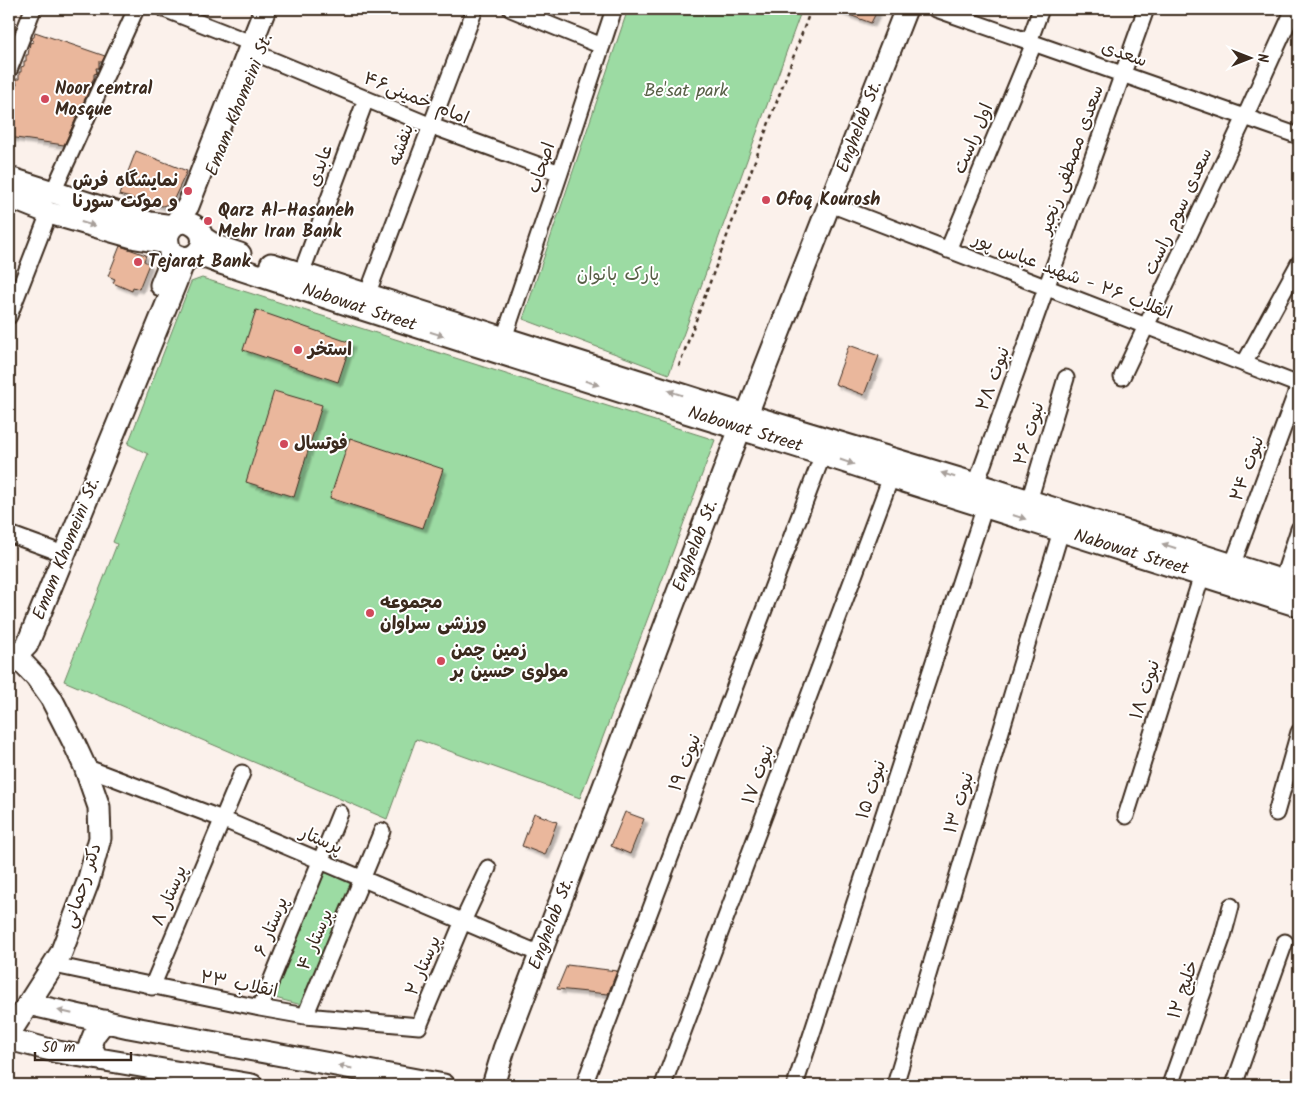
<svg xmlns="http://www.w3.org/2000/svg" width="1308" height="1094" font-family="Kalam,'Playpen Sans Arabic',sans-serif">
  <style>
    .green { fill: #9cdba3; stroke: #6c8260 }
    .building { fill: #eab79c; stroke: #3b2a1e; filter: url(#shadow) }
    .lines { fill: none; stroke-linecap: round; stroke-linejoin: round }
    .street-casing { stroke: #3b2a1e; stroke-width: 19 }
    .secondary-casing { stroke: #3b2a1e; stroke-width: 25 }
    .path { stroke: #3b2a1e; stroke-width: 2.5; stroke-dasharray: 4 4; stroke-linecap: butt }
    .street { stroke: #fff; stroke-width: 15 }
    .secondary { stroke: #fff; stroke-width: 21 }
    .oneway { fill: #a79f9a }
    .poi-dot { fill: #d1495b; stroke: #fff; stroke-width: 2 }
    .labels { text-anchor: middle; dominant-baseline: central; stroke-width: 4; stroke-linejoin: round; paint-order: stroke }
    .street-label { font-size: 18px; fill: #3b2a1e; stroke: #fff }
    .poi-label { font-size: 18px; font-weight: bold; fill: #3b2a1e; stroke: #fff; text-anchor: start }
    .park-label { font-size: 18px; fill: #585f46; stroke: #fff }
  </style>
  <defs>
    <filter id="shadow"><feDropShadow dx="4" dy="4" stdDeviation="1" flood-color="#0004"/></filter>
  </defs>
  <rect width="100%" height="100%" fill="#fbf1eb"/>
  <filter id="ink" filterUnits="userSpaceOnUse"><feTurbulence type="fractalNoise" baseFrequency=".02" numOctaves="2"/><feDisplacementMap in="SourceGraphic" scale="10" xChannelSelector="R" yChannelSelector="G"/><feConvolveMatrix kernelMatrix="1 2 1 2 8 2 1 2 1" color-interpolation-filters="sRGB"/></filter>
  <g filter="url(#ink)">
    <path class="green" d="M628 9H802L669 374 523 319Z
      M202 278 715 440 580 798 416 739 387 819 64 681 117 544 113 542 148 454 128 444 191 282Z
      M322 871 353 885 302 1005 271 997Z"/>
    <path class="building" d="M836 9H878L871 23 836 10Z
      M35 32 105 56 102 62H99V68H96L97 73 94 74V78L92 81 91 86H89V90L64 145 9 137V97H12L11 91 15 90 14 86 17 85 16 79H19V72H21V67L24 66V61H26V55H28L30 43 33 42 32 38 34 37Z
      M136 151 187 171 172 203 162 206 119 195Z
      M120 246 146 255 144 261 149 264 139 289 133 287 132 291 113 283 115 279 108 276Z
      M256 310 351 343 338 382 243 350Z
      M849 345 879 356 864 395 835 384Z
      M274 391 322 405 294 497 246 482Z
      M350 438 443 469 423 528 330 498Z
      M625 812 644 819 630 854 611 846Z
      M534 813 557 822 545 855 522 846Z
      M567 965 617 971 608 994 557 989Z"/>
    <g class="lines">
      <defs>
        <path id="street" d="M164 9 251 43
          M511 9 602 46
          M936 9 1299 136
          M1029 42 1041 9
          M260 55 429 125 560 173
          M9 70 33 9
          M53 192 136 9
          M830 204 1299 385
          M948 250 1034 43
          M301 274 366 99
          M367 295 475 9
          M9 316 49 213
          M504 338 560 173 614 9
          M1244 364 1299 263
          M1122 377 1245 117 1294 9
          M976 484 1146 9
          M1029 501 1066 378
          M9 534 53 550
          M1232 566 1299 385
          M1282 581 1299 529
          M85 767 222 819 540 954
          M1276 813 1299 732
          M1126 816 1202 575
          M54 965 260 1008 305 1016 419 1026 463 921 488 868
          M152 987 242 773
          M260 1008 340 813
          M305 1016 382 831
          M584 1085 823 454
          M663 1085 891 477
          M795 1085 985 506
          M895 1085 1061 531
          M1170 1085 1223 936 1231 906
          M1234 1085 1285 942"/>
        <path id="secondary" d="M9 178 150 223 173 226 188 206 265 9
          M9 197 49 213 136 238 167 243
          M202 237 216 246 240 254
          M271 264 724 408 976 484 1299 586
          M161 285C164 277 169 268 170 259 172 248 163 240 171 229 183 213 209 229 201 247 194 262 177 259 169 249
          M16 656 27 645 32 633 175 284 182 266 190 257 207 258 218 262C364 310 510 357 657 403 735 428 813 450 891 477L1299 606
          M28 1004 129 1027 444 1085
          M9 1034 61 953 88 882 100 838 99 807 85 767 73 741 51 698 36 677 16 656
          M9 1039 58 1052 252 1085
          M97 1058 90 1045 94 1035 105 1021
          M493 1085 504 1049 740 429 747 414 906 9"/>
      </defs>
      <use href="#street" class="street-casing"/>
      <use href="#secondary" class="secondary-casing"/>
      <path class="path" d="M679 366 811 9"/>
      <use href="#street" class="street"/>
      <use href="#secondary" class="secondary"/>
    </g>
    <defs><path id="oneway-solid" d="M-6-.8H1V-3.2L6.5 0L1 3.2V.8H-6Z" transform="scale(1.25)"/></defs>
    <g class="oneway">
      <use href="#oneway-solid" transform="translate(88 224) rotate(16)"/>
      <use href="#oneway-solid" transform="translate(437 334) rotate(18)"/>
      <use href="#oneway-solid" transform="translate(592 383) rotate(17)"/>
      <use href="#oneway-solid" transform="translate(675 393) rotate(-162)"/>
      <use href="#oneway-solid" transform="translate(847 462) rotate(19)"/>
      <use href="#oneway-solid" transform="translate(948 475) rotate(-163)"/>
      <use href="#oneway-solid" transform="translate(1019 517) rotate(18)"/>
      <use href="#oneway-solid" transform="translate(1169 546) rotate(-162)"/>
      <use href="#oneway-solid" transform="translate(65 1012) rotate(-167)"/>
      <use href="#oneway-solid" transform="translate(345 1067) rotate(-169)"/>
    </g>
  </g>
  <g class="poi-dot">
    <circle cx="45" cy="99" r="5"/>
    <circle cx="188" cy="191" r="5"/>
    <circle cx="766" cy="200" r="5"/>
    <circle cx="208" cy="221" r="5"/>
    <circle cx="138" cy="262" r="5"/>
    <circle cx="298" cy="350" r="5"/>
    <circle cx="284" cy="444" r="5"/>
    <circle cx="370" cy="613" r="5"/>
    <circle cx="441" cy="661" r="5"/>
  </g>
  <g class="labels">
    <g class="street-label">
      <text transform="translate(1124 55) rotate(19)">سعدی</text>
      <text transform="translate(416 99) rotate(22)">امام خمینی۴۶</text>
      <text transform="translate(240 105) rotate(-68)">Emam Khomeini St.</text>
      <text transform="translate(860 127) rotate(-69)">Enghelab St.</text>
      <text transform="translate(974 139) rotate(-67)">اول راست</text>
      <text transform="translate(402 145) rotate(-70)">بنفشه</text>
      <text transform="translate(1072 160) rotate(-70)">سعدی مصطفی رنجبر</text>
      <text transform="translate(321 166) rotate(-70)">عابدی</text>
      <text transform="translate(542 168) rotate(-71)">اصحاب</text>
      <text transform="translate(1179 212) rotate(-65)">سعدی سوم راست</text>
      <text transform="translate(1072 277) rotate(21)">انقلاب ۲۶ - شهید عباس پور</text>
      <text transform="translate(359 308) rotate(18)">Nabowat Street</text>
      <text transform="translate(994 379) rotate(-70)">نبوت ۲۸</text>
      <text transform="translate(745 430) rotate(17)">Nabowat Street</text>
      <text transform="translate(1030 434) rotate(-73)">نبوت ۲۶</text>
      <text transform="translate(1248 469) rotate(-70)">نبوت ۲۴</text>
      <text transform="translate(696 546) rotate(-69)">Enghelab St.</text>
      <text transform="translate(67 549) rotate(-68)">Emam Khomeini St.</text>
      <text transform="translate(1131 553) rotate(17)">Nabowat Street</text>
      <text transform="translate(1146 690) rotate(-72)">نبوت ۱۸</text>
      <text transform="translate(686 763) rotate(-69)">نبوت ۱۹</text>
      <text transform="translate(759 775) rotate(-70)">نبوت ۱۷</text>
      <text transform="translate(872 790) rotate(-72)">نبوت ۱۵</text>
      <text transform="translate(960 803) rotate(-73)">نبوت ۱۳</text>
      <text transform="translate(321 841) rotate(23)">پرستار</text>
      <text transform="translate(83 886) rotate(-72)">دکتر رحمانی</text>
      <text transform="translate(170 896) rotate(-67)">پرستار ۸</text>
      <text transform="translate(552 924) rotate(-69)">Enghelab St.</text>
      <text transform="translate(272 927) rotate(-68)">پرستار ۶</text>
      <text transform="translate(316 940) rotate(-67)">پرستار ۴</text>
      <text transform="translate(424 966) rotate(-67)">پرستار ۲</text>
      <text transform="translate(239 985) rotate(11)">انقلاب ۲۳</text>
      <text transform="translate(1184 990) rotate(-71)">خلیج ۱۲</text>
    </g>
    <g class="poi-label">
      <text x="55" y="89">Noor central<tspan x="55" dy="21">Mosque</tspan></text>
      <text x="178" y="181" text-anchor="end">نمایشگاه فرش<tspan x="178" dy="21">و موکت سورنا</tspan></text>
      <text x="776" y="200">Ofoq Kourosh</text>
      <text x="218" y="211">Qarz Al-Hasaneh<tspan x="218" dy="21">Mehr Iran Bank</tspan></text>
      <text x="148" y="262">Tejarat Bank</text>
      <text x="308" y="350">استخر</text>
      <text x="294" y="444">فوتسال</text>
      <text x="380" y="603">مجموعه<tspan x="380" dy="21">ورزشی سراوان</tspan></text>
      <text x="451" y="651">زمین چمن<tspan x="451" dy="21">مولوی حسین بر</tspan></text>
    </g>
    <g class="park-label">
      <text x="686" y="91">Be'sat park</text>
      <text x="618" y="275">پارک بانوان</text>
    </g>
  </g>
  <rect width="1308" height="1094" fill="none" stroke="#fff" stroke-width="30"/>
  <rect x="15" y="15" width="1278" height="1064" fill="none" stroke="#3b2a1e" stroke-width="2" filter="url(#ink)"/>
  <g transform="translate(1250 58) rotate(90)" stroke="#ffffff" stroke-width="4" paint-order="stroke">
  <path d="M0-4L9 19L0 12L-9 19Z" fill="#3b2a1e"/>
  <text y="-8" font-size="14" font-weight="bold" text-anchor="middle" fill="#3b2a1e">N</text>
  </g>
  <path d="M35 1052v8h96v-8" fill="none" stroke="#3b2a1e" stroke-width="2.5"/>
  <text x="42" y="1052" font-size="15" fill="#3b2a1e" stroke="#ffffff" stroke-width="4" paint-order="stroke">50 m</text>
</svg>
